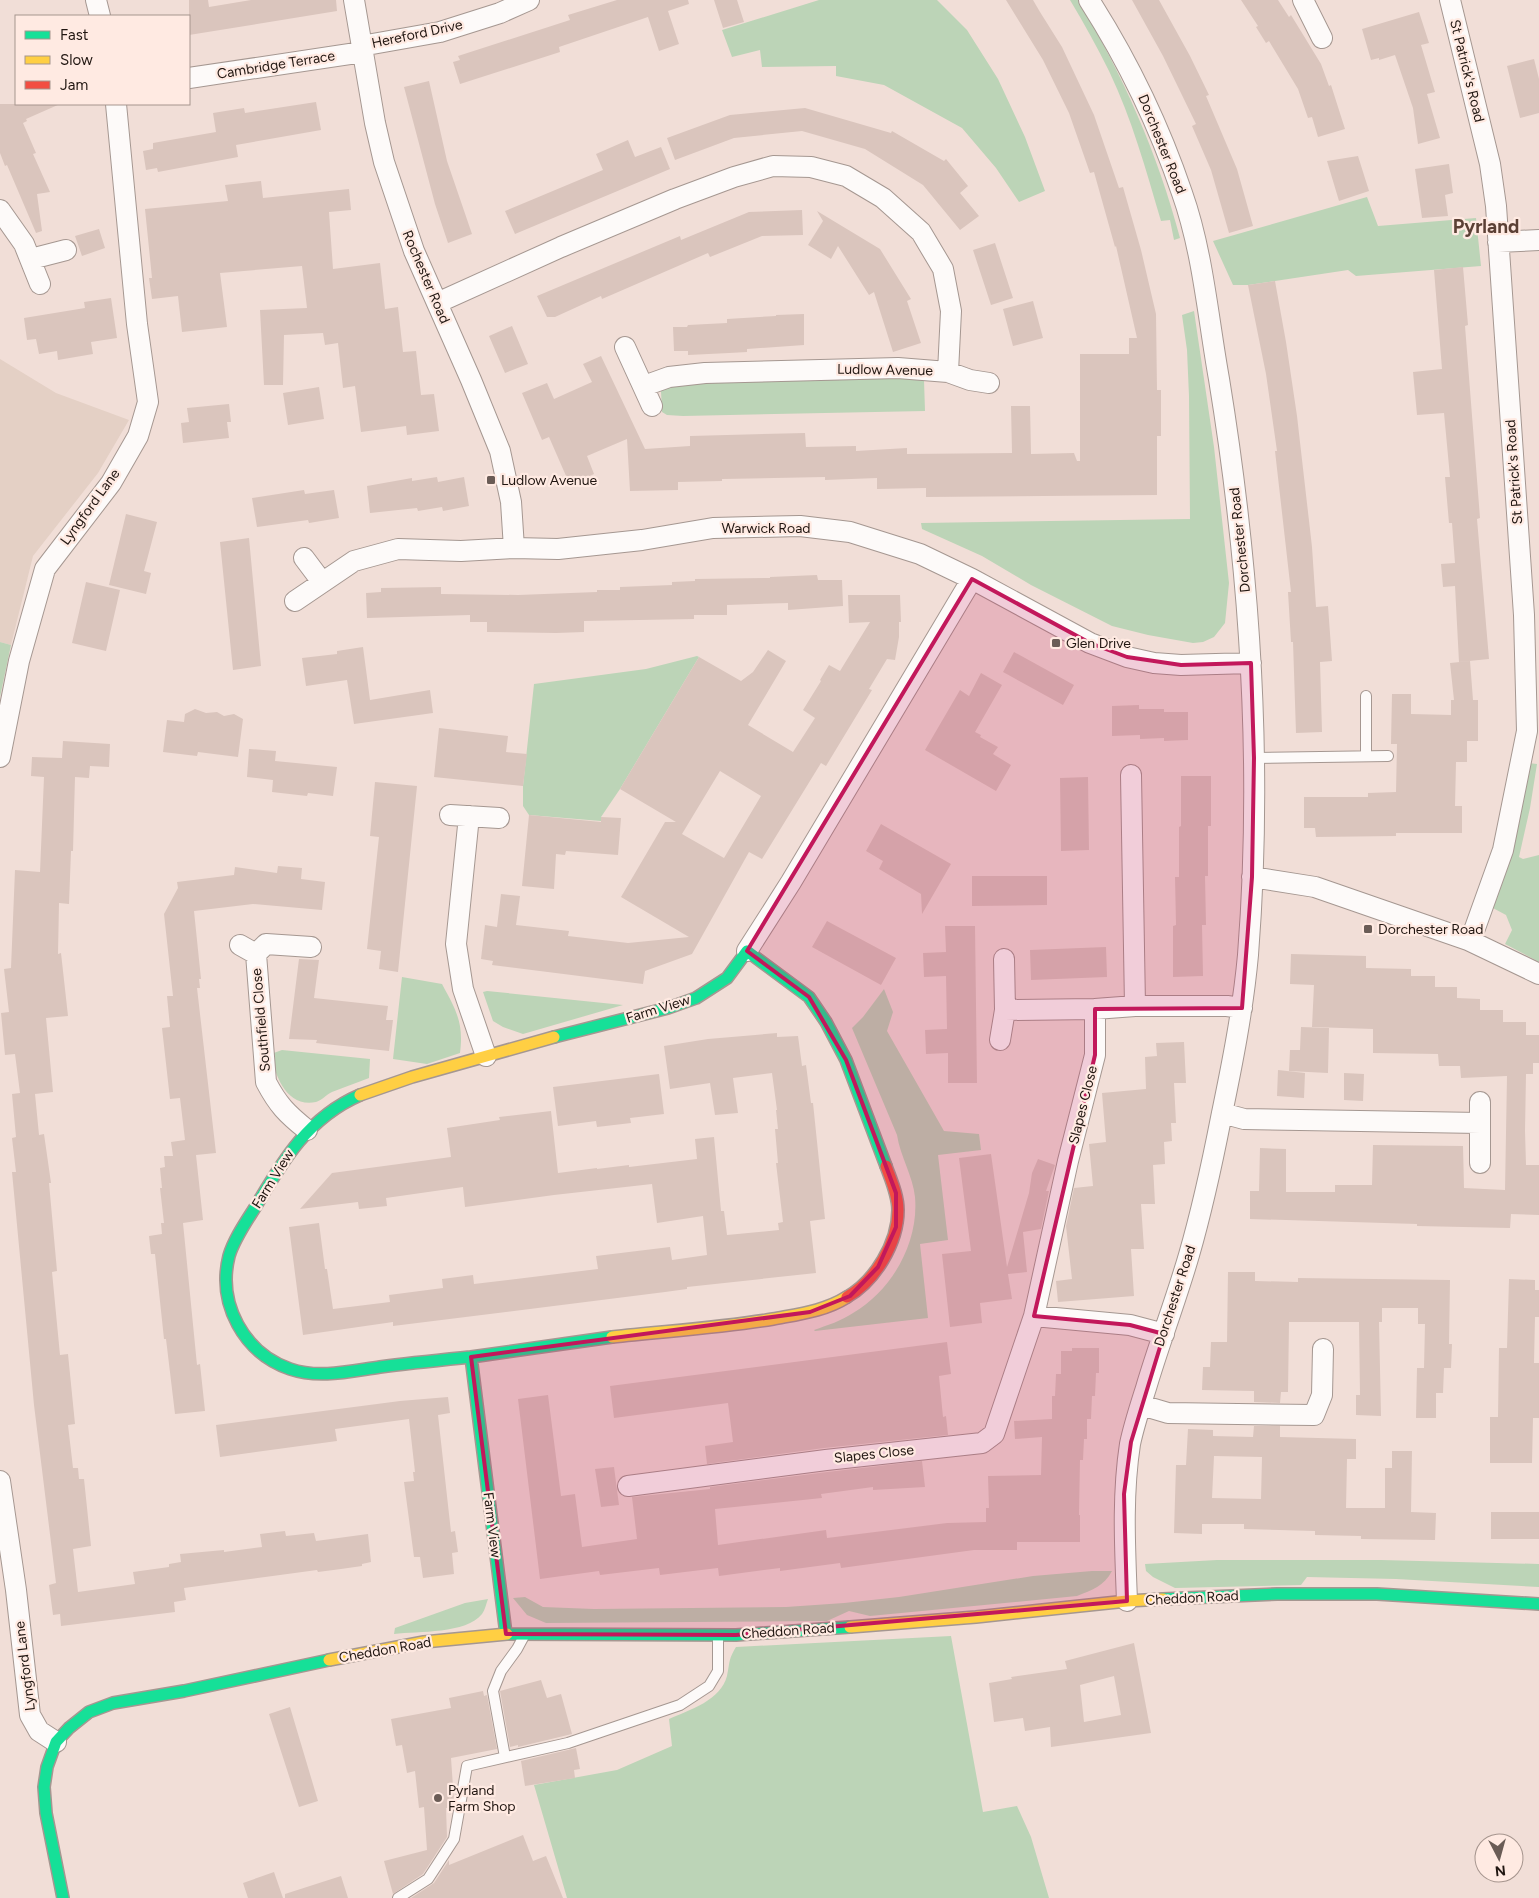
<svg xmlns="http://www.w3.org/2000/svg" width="1539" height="1898" font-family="Figtree,sans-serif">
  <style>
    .commercial { fill: #e4d0c5 }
    .green { fill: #bcd4b7 }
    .building { fill: #dac5bd; fill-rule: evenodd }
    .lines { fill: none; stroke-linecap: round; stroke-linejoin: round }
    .lane-casing { stroke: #a59791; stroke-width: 12 }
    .street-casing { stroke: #a59791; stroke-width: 22 }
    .fast-casing { stroke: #a59791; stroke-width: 14 }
    .slow-casing { stroke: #a59791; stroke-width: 14 }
    .jam-casing { stroke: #a59791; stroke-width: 14 }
    .lane { stroke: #fdfaf9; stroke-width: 10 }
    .street { stroke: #fdfaf9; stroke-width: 20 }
    .fast { stroke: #16e098; stroke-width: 11 }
    .slow { stroke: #ffcf43; stroke-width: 11 }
    .jam { stroke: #f24e42; stroke-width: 11 }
    .marked { fill: #c2185b; fill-opacity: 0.2; stroke: #c2185b; stroke-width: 4; stroke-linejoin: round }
    .poi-dot { fill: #6a5c56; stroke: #ffeae2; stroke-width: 2 }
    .labels { text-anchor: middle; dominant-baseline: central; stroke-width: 4.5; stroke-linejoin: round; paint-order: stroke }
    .street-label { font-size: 14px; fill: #211611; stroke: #ffeae2 }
    .poi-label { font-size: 14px; fill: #211611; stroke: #ffeae2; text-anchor: start }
    .district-label { font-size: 19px; font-weight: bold; fill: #5b4035; stroke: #ffeae2 }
  </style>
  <rect width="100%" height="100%" fill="#f1ded7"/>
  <path class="commercial" d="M0 359 56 393 129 420 98 473 33 556 11 645 0 642Z"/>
  <path class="green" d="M819 0H937L967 30 998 79 1025 137 1045 191 1019 202 996 168 962 128 884 85 836 76V66L762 67 760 50 732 57 722 30Z
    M1070 0H1078C1123 75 1158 154 1180 238L1174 240 1170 220 1161 221C1146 170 1132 119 1109 71 1097 47 1084 23 1070 0Z
    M1367 197 1378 226 1476 218 1481 266 1356 276 1348 270 1248 285H1233L1213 241Z
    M1194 311 1214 447 1229 583 1225 623 1214 637 1203 642 1193 643 1148 635 1112 626 1031 585 982 556 922 529 921 523 1190 519 1189 396 1187 350 1182 315Z
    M856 378H901L924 380 925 411 683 416 667 415 662 412 661 391 669 384Z
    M0 642 11 645 0 697Z
    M697 656 699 657 620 789 601 817V821L529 815 523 806V786L534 684 646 669Z
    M1528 763 1537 764 1530 808 1519 857 1523 859 1539 855V962L1505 944 1512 930 1506 915 1491 907Z
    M402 977 442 984C456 1010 464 1023 460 1053L427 1064 393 1059Z
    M884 989 893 1012 887 1031 944 1131 979 1134 981 1150 938 1155 948 1240 920 1244 928 1318 815 1331 814 1330C828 1325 841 1321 853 1313 892 1290 919 1243 915 1197 913 1176 900 1156 897 1135L852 1028 863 1017Z
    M487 991 623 1005 523 1034 503 1027 493 1021 483 992Z
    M282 1050 370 1059 369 1078C357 1083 344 1087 332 1092 327 1094 321 1101 316 1102 287 1108 275 1076 271 1054Z
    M1217 1560H1381L1539 1564V1587L1396 1579 1307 1577 1301 1585 1175 1588 1153 1577 1146 1571 1145 1564Z
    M1092 1571H1112C1104 1586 1092 1590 1077 1596L870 1616 849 1611 827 1621 546 1623 527 1615 513 1598 525 1597 543 1607 594 1609 786 1607 844 1603 899 1597 1033 1576Z
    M488 1599C486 1604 485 1610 482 1614 466 1634 419 1631 394 1634L395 1628 465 1603Z
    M951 1636 983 1812 1017 1806 1031 1837 1049 1898H567L534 1785 617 1770 672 1746 669 1719C690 1710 721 1700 727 1676 730 1663 728 1660 736 1647Z"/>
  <path class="building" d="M189 0H208L209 7 251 0H336L337 11 189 35Z
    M617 0H688L689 4 668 11 679 44 659 51 648 17 559 47 560 52 460 84 453 62 460 60 458 56 570 20 568 15Z
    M714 0H737L744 22 723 28Z
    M1006 0H1033L1040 12 1062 47 1094 115 1119 188 1123 187 1141 250 1156 314 1157 390H1161V436H1157V495L926 497V488L877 489V478L825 480V477L722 479V481L678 482V490L630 491 627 439 587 456 594 474 570 485 549 437 542 440 522 393 547 383 554 399 592 382 583 364 601 356 645 449 690 446V436L805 433 806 447 856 446V451L907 448V454L1012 453 1011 406H1030L1031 454 1074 453 1077 461H1080V354H1129V338H1137L1116 246 1115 247 1094 172 1090 173 1069 113 1043 60Z
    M1132 0H1159L1190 56 1209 95 1206 96 1237 169 1253 226 1229 233 1211 170 1192 126 1196 124 1163 56Z
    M1241 0H1278L1289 17 1291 15 1321 64 1329 86 1331 85 1345 129 1318 137 1312 117 1308 118 1298 89 1269 41 1266 43 1256 27 1258 26Z
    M1419 12 1429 43 1421 45 1435 92 1427 94 1440 138 1418 144 1413 108 1395 55 1379 60V58L1371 60 1362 29Z
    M1534 59 1539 79V113L1520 118 1507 66Z
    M429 81 447 161 472 234 448 243 435 204 404 87Z
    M316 102 321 130 236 145 238 157 158 172 157 168 146 170 143 151 153 149V143L216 132 213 113 244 108 245 113Z
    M0 104H60L26 119 27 121 23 123 36 153 33 154 50 192 37 194 42 231 36 233 7 165 5 166 0 153Z
    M805 108 891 133 892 131 944 161 946 159 968 186 960 193 979 216 960 230 923 185 865 149 802 131 734 138 675 160 667 138 730 115Z
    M628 140 635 157 661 147 670 169 515 234 505 211 603 170 596 154Z
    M1358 156 1369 191 1339 201 1327 161Z
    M1449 164 1453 193 1445 195 1448 216 1422 218 1415 169Z
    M261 181 263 198 349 189 351 210 329 212 333 269 380 263 385 309 398 307 403 352 416 351 421 395 434 394 439 431 407 435 406 426 361 432 355 386 343 388 338 343 325 345 323 333 284 335 283 385H264L260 310 307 308 302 266 220 273 227 327 182 332 178 296 152 299 149 278H152L145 209 228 201 225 185Z
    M802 210 803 235 762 236 710 257 708 253 602 299 601 296 555 317H547L537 296 680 236 681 240 749 212Z
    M817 211 880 249 911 299 907 301 921 343 893 352 874 292 869 295 838 246 831 259 808 245 823 221Z
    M99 229 105 248 82 256 75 236Z
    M995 243 1013 298 991 305 973 250Z
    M1463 267 1468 325 1465 326 1480 518 1477 519 1489 659 1459 662 1455 586 1443 587 1441 564 1455 563 1452 523H1449L1445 477H1450L1444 413 1417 415 1413 372 1442 369 1434 270Z
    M1275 281 1286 342 1297 416 1312 547 1316 607 1328 606 1332 661 1320 662 1322 732 1296 733 1293 642H1291L1288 592H1291L1275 451H1277L1266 374 1248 285Z
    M111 298 117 338 91 342 93 354 58 360 57 351 39 354 36 339 27 340 24 318 85 308 84 302Z
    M1033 301 1043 338 1013 346 1003 309Z
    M804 314V345L747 349V352L729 353 688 355V351H674L673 327H687L688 325 727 323V319L776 316V315Z
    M512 326 528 364 505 373 489 336Z
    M319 387 324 419 288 425 283 393Z
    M229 404 231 422H227L229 438 183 443 181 423 189 422 187 408Z
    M437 477 438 482 464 477 469 506 443 511 442 507 418 511 417 508 370 513 367 486 412 478V481Z
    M304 490 305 494 334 490 339 518 309 523 308 520 257 527 252 498Z
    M126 514 157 522 144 571 151 573 146 594 109 585Z
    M249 538 261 666 233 670 220 542Z
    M817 575 818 580H842L843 606 788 610V603L727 605V615H694V619L584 621V632L556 633 487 632V622H470V615L367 618 366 593 381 592V588L441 587V594L518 595 597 592V590H620V587L672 585V582L695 581V579L770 578V577Z
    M86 582 120 590 106 651 72 643Z
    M848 595H900L901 622H899V637L895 660 887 659 869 689 872 690 826 766 821 763 762 859 749 852 692 954 645 971 643 984 492 965 493 961 481 959 485 925 497 927 501 894 520 896 516 925 569 931 568 936 628 943 689 937 621 897 665 822H676L620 789 699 657 741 681 753 672 768 650 786 661 748 725 793 752 815 718 803 710 821 681 820 680 829 665 840 671 870 622 849 623ZM720 771 761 796 724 858 682 834Z
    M363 647 370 700 430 690 433 713 354 724 347 680 306 686 302 658 337 654V651Z
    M1014 652 1074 685 1063 705 1003 672Z
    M1470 661 1473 700H1478V741H1467V762H1456L1455 806H1462V833H1396V836L1316 837 1315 828H1304V797H1368V793L1396 792 1397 744H1391L1392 694H1411V714L1451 715V700H1454L1450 663Z
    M981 673 1002 685 975 732 981 735 980 737 998 747 993 754 1011 765 996 791 925 750 960 690 969 696Z
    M1139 705V709H1164V712H1188V740L1164 741V738L1140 739V735L1112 736V706Z
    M195 709 206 713 217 712 224 716 234 714 243 719 238 757 198 752 197 756 163 752 167 720 184 722 185 714Z
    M439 728 508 736 506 752 527 754 523 786 434 777Z
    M63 741 110 744 109 767 90 766 89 778 75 777 73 851H71L69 904 59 903 58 954 61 953 68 1016 46 1018 53 1092 35 1094 39 1135 44 1134 51 1183H49L57 1271 52 1272 60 1355 68 1354 75 1424 68 1425 73 1468H78L79 1479H84L91 1546 73 1549 78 1592 135 1584 133 1572 169 1567V1564L181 1562 180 1554 224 1550V1552L262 1547 260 1534 285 1531 286 1536 314 1533 316 1541 368 1534 371 1562 362 1564V1566L341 1569 318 1572 317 1570 184 1588 186 1600 174 1602 175 1612 61 1626 60 1614 53 1615 49 1585 56 1583 34 1405 12 1172H16L12 1138 16 1137 12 1094 20 1093 15 1054 5 1055 1 1013 9 1012 4 969 11 968 15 870 40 872 44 777 31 776 32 757 62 758Z
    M249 749 276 751 275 761 337 767 333 796 308 793 307 796 272 792 273 780 247 777Z
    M1181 776H1211V826H1208V876H1205L1206 925H1202L1203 976 1173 977V926L1176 925 1175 877H1179V827L1181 826Z
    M1088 777 1089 850 1061 851 1060 778Z
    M375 782 417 786 398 972 379 969 381 951 367 949 379 837 370 836Z
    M529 815 601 822V817L621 818 618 855 566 851 565 855 556 854 554 889 522 886Z
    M881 824 951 864 922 914 921 894 879 869 883 861 866 851Z
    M278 866 302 868 301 879 325 882 322 910 253 904 194 911 201 979H199L200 988H197L216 1153 196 1155 203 1220 183 1223 197 1365 200 1364 205 1411 175 1414 166 1339H164L155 1254H151L149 1236 162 1234 161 1223H164L160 1188H162L160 1168 165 1167 164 1156H173L171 1142 185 1140 180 1098 170 1099 162 1028 170 1027 167 996H173L164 914 178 888 177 882 234 875 235 867 277 873Z
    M972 876H1047V905L972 906Z
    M827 921 896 958 881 985 812 947Z
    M945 926H975L977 1083H948V1053L926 1054 925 1030 947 1029 946 976 924 977 923 953 946 952Z
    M1106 947 1107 977 1031 980 1030 950Z
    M1291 954 1366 956V968L1411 969V976H1435V987H1457V998L1480 999V1010H1503V1022H1526V1035H1539V1063H1533V1074H1526L1525 1131 1526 1165H1539V1215L1511 1214 1510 1228 1417 1226V1224L1250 1219V1191H1259L1260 1148 1286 1149V1192H1335V1185H1372L1373 1145 1463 1146 1464 1188 1505 1190 1507 1076 1461 1078 1460 1066H1439L1438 1054 1373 1053V1029L1312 1027 1314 985 1290 984Z
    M299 959 319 960 314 998 388 1006 386 1020H393L389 1051 316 1043 317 1040 289 1039Z
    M1301 1027 1329 1028 1328 1073 1289 1071 1290 1050H1300Z
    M777 1033V1037L798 1036 802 1066 806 1065 811 1103H813L825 1219 810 1221 816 1273 687 1287V1289L665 1292 393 1326V1322L303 1335 289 1227 319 1223 325 1269H327L333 1309 390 1302 389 1295 443 1288 442 1279 473 1275 474 1284 598 1269 596 1256 670 1247 672 1260 707 1255 703 1216 657 1223 652 1184 554 1195 465 1207 463 1187 386 1198 387 1206 359 1209 358 1202 300 1209 332 1173 451 1157 447 1128 500 1120 499 1117 551 1111 558 1173 597 1168V1169L629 1165V1167L697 1159 695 1139 714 1137 721 1211H724L727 1235 779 1230 778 1223 783 1222 776 1163H778L775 1129H778L776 1110H777L772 1073 733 1078 738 1113 715 1115 710 1083 670 1089 664 1046 708 1039Z
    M1184 1042 1186 1083H1174L1176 1123H1171L1172 1141 1164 1142 1165 1164 1153 1165 1155 1204H1141L1144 1249H1131L1134 1296 1058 1302 1056 1281 1072 1279 1066 1226 1074 1188 1093 1186 1089 1144 1106 1142 1102 1093 1146 1089 1145 1057 1157 1056 1156 1043Z
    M1278 1070 1305 1073 1304 1098 1277 1096Z
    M1344 1073 1364 1074 1363 1101 1344 1100Z
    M659 1074 664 1114 630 1118 631 1123 597 1127 596 1121 558 1126 553 1087Z
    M991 1154 1007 1267 1029 1193 1032 1173 1038 1159 1055 1165 1046 1191H1049L1041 1229 1023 1232 1027 1272 1008 1274 1012 1299 980 1303 982 1323 950 1327 942 1254 971 1251 959 1158Z
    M1228 1272H1255V1281L1298 1282V1278L1450 1280 1449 1344H1452L1451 1368H1444L1443 1393H1436V1418H1416L1417 1368H1424L1425 1324H1418V1308H1382V1322H1379L1381 1416 1356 1415V1395H1360L1359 1322H1289L1288 1392H1281L1280 1403 1254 1402V1391L1202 1390 1203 1367H1210L1211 1342H1227Z
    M1509 1279 1535 1280V1290H1539V1317H1535L1534 1363H1539V1418H1533L1532 1463H1490V1417H1498L1499 1348H1507Z
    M947 1342 951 1374 939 1376 943 1417 946 1416 948 1435 824 1448 707 1464 705 1446 733 1442 728 1403 614 1418 610 1386Z
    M1072 1348H1099V1373H1096L1095 1396H1092L1091 1419H1087V1439H1084L1083 1460H1080L1079 1515H1080V1542H1017V1550H974L841 1568 840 1563 780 1571V1568L719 1576 718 1568 660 1575 659 1568 600 1575 599 1571 540 1579 518 1399 548 1395 561 1496 575 1494 582 1547 637 1539 632 1497 710 1489V1487L827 1472 922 1461 925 1487 873 1490V1487L821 1494 822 1498 715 1509 718 1545 826 1530 827 1538 947 1523 986 1522V1508H989L988 1476 1041 1475 1042 1437 1015 1439 1014 1421 1052 1419V1396H1055L1056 1374H1061V1351H1072Z
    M448 1397 450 1413 438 1415 451 1532 455 1531 458 1552 452 1553 454 1574 423 1578 420 1557H414L404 1482 414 1481 413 1472H415L409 1419 335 1429 337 1441 220 1457 216 1425 400 1401Z
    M1254 1426H1280V1437L1356 1439V1459H1347L1346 1508H1385V1468H1392V1451H1412L1411 1512 1436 1513 1435 1540 1361 1539V1536L1315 1535V1531L1244 1529V1524H1202V1534L1174 1533 1176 1465H1186L1188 1429 1213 1430V1436L1253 1437ZM1214 1456 1262 1457 1261 1499 1212 1498Z
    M614 1467 619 1505 601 1507 595 1469Z
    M1491 1512H1539V1539H1491Z
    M1134 1643 1151 1733 1051 1747 1050 1727 1025 1731 1023 1718 994 1722 989 1683 1012 1679 1011 1677 1067 1669 1065 1661ZM1114 1676 1121 1715 1084 1722 1080 1685Z
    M541 1680 547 1698 561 1694 572 1734 518 1747V1745L510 1747 500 1691Z
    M483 1691 484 1696 487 1695 497 1749 451 1758 454 1801 452 1808H446L447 1837 423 1874 393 1894 384 1861 427 1850 424 1807 419 1808 415 1771 407 1773 402 1745 396 1746 391 1719 451 1708 449 1698Z
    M290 1707 318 1801 299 1807 269 1714Z
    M576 1748 580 1769 574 1770 575 1778 525 1786 521 1761Z
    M523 1835 533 1861 546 1856 563 1898H411L434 1883 449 1860V1865Z
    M274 1872 283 1898H248L243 1883Z
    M341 1876 348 1898H285V1894Z"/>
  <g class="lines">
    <defs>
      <path id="lane" d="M1366 696V756
        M1254 758 1388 756
        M505 1757 493 1691 501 1671 517 1649 524 1636
        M398 1898 428 1879 454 1839 467 1766 568 1743 680 1705 709 1686 718 1671V1637"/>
      <path id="street" d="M96 0 100 16
        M354 0 375 123 384 162 414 251 471 380 500 451 511 502 514 548
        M1089 0C1128 61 1159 125 1182 193 1203 252 1208 318 1219 379 1250 569 1263 763 1248 955 1243 1010 1232 1065 1221 1118 1212 1164 1202 1210 1189 1255 1176 1300 1159 1344 1146 1388 1140 1407 1134 1425 1130 1444 1122 1496 1125 1548 1127 1601
        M1303 0 1322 38
        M1450 0 1490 164 1496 206 1524 615 1527 731 1503 850 1475 928 1468 940
        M361 46 440 32 500 13 529 0
        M189 78 363 52
        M0 210 24 244 40 284
        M1498 242 1539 240
        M31 259 66 250
        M437 303 561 247 675 199 734 177 773 166 811 167 846 176 883 198 921 232 943 269 951 311 948 372 898 368 705 373 669 377 644 386
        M625 347 652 406
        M948 372 970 380 989 383
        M304 558 322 582
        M295 601 354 561 398 549 461 551 514 548 558 549 642 540 713 528 800 526 850 532 920 554 972 579 1090 643 1127 657 1154 663 1181 665 1251 663
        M0 757 19 661 45 569 111 483 138 436 148 402 137 324 116 104
        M1131 775 1135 1006
        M450 815 499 818
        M469 816 456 944 463 989 486 1056
        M1252 877 1315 887 1468 940 1539 974
        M240 945 256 954
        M747 951 791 882 972 579
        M1005 1010 1095 1009
        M1000 1040 1005 1010 1004 959
        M1222 1113 1244 1119 1480 1123V1163
        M1480 1123V1102
        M307 1130C287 1114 278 1105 266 1082L256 954 266 944 311 947
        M1034 1316 1130 1325 1164 1334
        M1141 1405 1168 1413 1314 1415 1322 1395 1323 1349
        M0 1481 16 1590 30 1715 39 1731 56 1742
        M628 1486 826 1460 982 1443 994 1434 1034 1316 1068 1161 1095 1055V1009L1135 1006H1227L1242 1008"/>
      <path id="fast" d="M554 1037 668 1008 696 998 727 978 747 951 809 997 826 1022 846 1060 886 1166
        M360 1095C309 1117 283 1160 256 1206 246 1222 234 1239 229 1256 217 1304 244 1353 290 1369 319 1379 351 1371 380 1367 410 1363 441 1360 471 1357
        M1163 1599 1277 1594H1377L1539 1604
        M506 1634 471 1357 612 1337
        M507 1634 736 1635 850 1627
        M63 1898 46 1813 44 1787 47 1767 56 1742 69 1728 89 1712 113 1703 184 1691 329 1660"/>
      <path id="slow" d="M360 1095 412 1077 554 1037
        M612 1337C666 1331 720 1328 773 1319 799 1314 825 1311 847 1297
        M850 1627 976 1617 1127 1601 1163 1599
        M329 1660 424 1642 507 1634"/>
      <path id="jam" d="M847 1297C875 1281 898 1243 898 1210 898 1195 891 1180 886 1166"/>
    </defs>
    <use href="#lane" class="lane-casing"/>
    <use href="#street" class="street-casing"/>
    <use href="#fast" class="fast-casing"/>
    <use href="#slow" class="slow-casing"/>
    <use href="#jam" class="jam-casing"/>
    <use href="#lane" class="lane"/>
    <use href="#street" class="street"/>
    <use href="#fast" class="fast"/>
    <use href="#slow" class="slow"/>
    <use href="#jam" class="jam"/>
  </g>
  <path class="marked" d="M972 579 1090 643 1127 657 1181 665 1251 663 1254 758 1252 877 1242 1008 1095 1009V1055L1034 1316 1130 1325 1164 1334 1131 1442 1124 1494 1127 1601 736 1635 506 1634 471 1357 810 1312 850 1296 878 1267 896 1227V1193L846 1060 809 997 747 951Z"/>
  <g class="poi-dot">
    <rect x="486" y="475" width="10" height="10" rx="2.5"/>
    <rect x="1051" y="638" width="10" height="10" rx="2.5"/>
    <rect x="1363" y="924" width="10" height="10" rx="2.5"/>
    <circle cx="438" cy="1798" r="5"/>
  </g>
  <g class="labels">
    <g class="street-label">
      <text transform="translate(417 34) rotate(-12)">Hereford Drive</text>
      <text transform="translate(276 65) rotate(-9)">Cambridge Terrace</text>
      <text transform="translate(1467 71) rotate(76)">St Patrick's Road</text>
      <text transform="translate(1162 144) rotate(68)">Dorchester Road</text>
      <text transform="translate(426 277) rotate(67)">Rochester Road</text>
      <text transform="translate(885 370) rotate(1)">Ludlow Avenue</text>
      <text transform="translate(1514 472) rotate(-94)">St Patrick's Road</text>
      <text transform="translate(90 507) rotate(-54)">Lyngford Lane</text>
      <text x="766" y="528">Warwick Road</text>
      <text transform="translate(1240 540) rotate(-96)">Dorchester Road</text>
      <text transform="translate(658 1009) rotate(-17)">Farm View</text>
      <text transform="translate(261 1020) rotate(-95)">Southfield Close</text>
      <text transform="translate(1083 1105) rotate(-76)">Slapes Close</text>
      <text transform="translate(273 1179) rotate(-58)">Farm View</text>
      <text transform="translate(1175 1296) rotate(-72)">Dorchester Road</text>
      <text transform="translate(874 1454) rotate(-6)">Slapes Close</text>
      <text transform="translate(492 1525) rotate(83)">Farm View</text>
      <text transform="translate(1192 1598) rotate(-3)">Cheddon Road</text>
      <text transform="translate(788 1631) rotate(-4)">Cheddon Road</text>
      <text transform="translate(385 1650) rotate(-10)">Cheddon Road</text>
      <text transform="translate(25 1666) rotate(-97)">Lyngford Lane</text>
    </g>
    <g class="poi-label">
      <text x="501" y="480">Ludlow Avenue</text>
      <text x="1066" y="643">Glen Drive</text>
      <text x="1378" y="929">Dorchester Road</text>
      <text x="448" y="1790">Pyrland<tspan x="448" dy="16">Farm Shop</tspan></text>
    </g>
    <g class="district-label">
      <text x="1486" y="226">Pyrland</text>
    </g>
  </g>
  <rect x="15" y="15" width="175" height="90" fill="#ffeae2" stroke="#a6958e"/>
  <rect x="25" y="31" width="25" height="8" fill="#16e098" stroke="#a6958e"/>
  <text x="60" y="40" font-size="15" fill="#211611">Fast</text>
  <rect x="25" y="56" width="25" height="8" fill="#ffcf43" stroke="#a6958e"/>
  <text x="60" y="65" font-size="15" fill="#211611">Slow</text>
  <rect x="25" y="81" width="25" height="8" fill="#f24e42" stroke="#a6958e"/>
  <text x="60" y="90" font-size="15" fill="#211611">Jam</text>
  <g transform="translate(1499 1858) rotate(174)"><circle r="24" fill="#ffeae2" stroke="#a6958e"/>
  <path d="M0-4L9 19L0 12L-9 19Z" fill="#6a5c56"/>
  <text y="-8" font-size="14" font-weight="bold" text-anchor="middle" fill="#211611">N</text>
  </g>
</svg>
